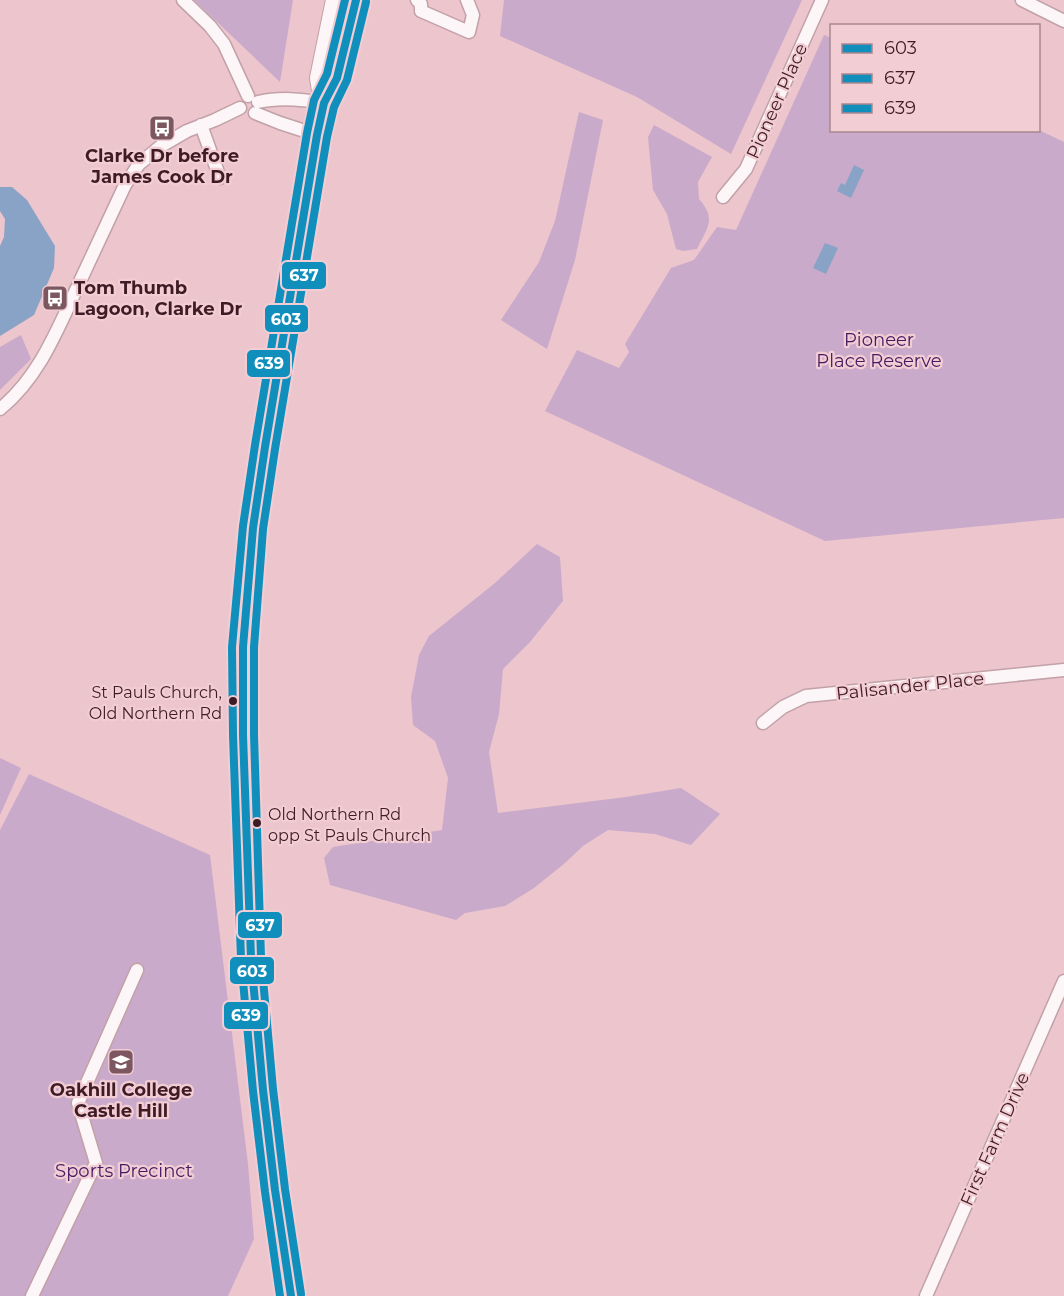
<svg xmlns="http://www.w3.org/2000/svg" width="1064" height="1296" font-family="Montserrat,sans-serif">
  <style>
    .green { fill: #c9aaca }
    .water { fill: #89a3c6 }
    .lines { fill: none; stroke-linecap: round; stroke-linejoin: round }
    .street-casing { stroke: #c2a1a8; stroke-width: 15 }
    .primary-casing { stroke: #c2a1a8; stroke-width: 22 }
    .street { stroke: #fcf6f8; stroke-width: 12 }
    .primary { stroke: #fcf6f8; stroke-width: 20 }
    .bus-1-casing { stroke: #f3cdd4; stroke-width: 12 }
    .bus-2-casing { stroke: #f3cdd4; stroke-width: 12 }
    .bus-3-casing { stroke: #f3cdd4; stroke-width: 12 }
    .bus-1 { stroke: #108fbc; stroke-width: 8 }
    .bus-2 { stroke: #108fbc; stroke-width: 8 }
    .bus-3 { stroke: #108fbc; stroke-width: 8 }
    .bus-dot { fill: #3f1c25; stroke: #f3cdd4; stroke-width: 2 }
    .labels { text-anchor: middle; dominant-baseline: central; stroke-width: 4.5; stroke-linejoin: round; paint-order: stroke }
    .bus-label { font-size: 16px; fill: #3f1c25; stroke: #f3cdd4; text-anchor: end }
    .street-label { font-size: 18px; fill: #3f1c25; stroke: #f3cdd4 }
    .poi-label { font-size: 18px; font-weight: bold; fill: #3f1c25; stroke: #f3cdd4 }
    .park-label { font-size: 18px; fill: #421b62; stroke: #f3cdd4 }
    .line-badge { stroke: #f3cdd4; stroke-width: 2 }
    .badge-label { font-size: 16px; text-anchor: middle; font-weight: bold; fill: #fff }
  </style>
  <rect width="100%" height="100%" fill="#ecc5cd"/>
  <path class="green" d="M194 0H293L280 82Z
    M504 0H802L731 154 637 97 500 36Z
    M824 35 831 38 832 130H1039L1064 142V518L825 541 545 411 577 350 619 368 629 352 625 344 671 268 694 260 717 227 736 230Z
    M579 112 603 120 575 260 547 349 501 320 539 262 555 221Z
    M654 125 712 157 698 182 699 199C717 219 707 228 697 249L683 251 676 249 667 214 653 190 648 137Z
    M21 335 31 359 0 390V347Z
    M537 544 560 557 563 601 530 642 503 669 499 714 489 752 498 813 626 797 681 788 720 814 691 845 655 834 608 830 583 846 565 863 534 888 505 906 465 913 456 920 330 885 324 858 333 847 442 830 448 778 435 741 413 725 411 697 419 655 429 636 495 583Z
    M0 758 21 768 0 815Z
    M29 774 210 855 248 1164 254 1239 228 1296H0V830Z"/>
  <path class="water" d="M854 165 864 170 851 198 837 191 841 183 845 185Z
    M0 187H12L27 200 55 246 54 268 34 315 0 336V246L4 237 5 219 0 211Z
    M825 243 838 248 826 274 813 268Z"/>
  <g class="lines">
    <defs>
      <path id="street" d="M183 0 210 26 224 44 248 96
        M417 0 421 4V11L469 32 473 15 467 0
        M1022 0 1064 21
        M258 102C280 97 301 99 324 103
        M255 113 280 123 317 135
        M201 125 220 178
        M723 197 746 169 822 0
        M0 409C38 378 56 333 76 290 92 255 109 220 125 185L139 164 161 146 187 131 215 120 240 108
        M763 723 783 707 806 696 1064 670
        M32 1296 96 1163 78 1103 137 970
        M926 1296 1064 981"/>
      <path id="primary" d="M324 103 320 78 336 0
        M291 1296 275 1190 263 1090 251 958 243 735V647L245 613 253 528 265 447 317 135 324 103 337 78 356 0"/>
    </defs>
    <use href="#street" class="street-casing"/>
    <use href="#primary" class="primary-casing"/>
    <use href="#street" class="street"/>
    <use href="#primary" class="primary"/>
    <defs>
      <path id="bus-1" d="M291 1296 275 1190 263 1090 251 958 243 735V647L253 528 265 447 317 135 324 103 337 78 356 0"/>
      <path id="bus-2" d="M301 1294 285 1189 273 1089 261 957 254 735V647L263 529 275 449 327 137 334 107 347 80 366 2"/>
      <path id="bus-3" d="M280 1296 265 1192 253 1091 241 959 233 735 232 647 243 526 255 445 307 133 314 100 327 74 345 0"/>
    </defs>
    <use href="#bus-1" class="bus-1-casing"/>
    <use href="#bus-2" class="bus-2-casing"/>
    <use href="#bus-3" class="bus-3-casing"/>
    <use href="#bus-1" class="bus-1"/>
    <use href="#bus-2" class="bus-2"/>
    <use href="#bus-3" class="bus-3"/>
  </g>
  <defs>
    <symbol id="bus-square" viewBox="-11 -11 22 22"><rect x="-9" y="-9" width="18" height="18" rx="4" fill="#7c5760" stroke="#f3cdd4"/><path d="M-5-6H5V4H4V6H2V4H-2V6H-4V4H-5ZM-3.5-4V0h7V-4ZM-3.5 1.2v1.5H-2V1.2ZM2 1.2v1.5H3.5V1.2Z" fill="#fff"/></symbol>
    <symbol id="school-square" viewBox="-11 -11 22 22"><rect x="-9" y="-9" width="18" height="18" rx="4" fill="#7c5760" stroke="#f3cdd4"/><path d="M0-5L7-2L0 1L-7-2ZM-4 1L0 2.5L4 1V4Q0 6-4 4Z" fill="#fff"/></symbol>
  </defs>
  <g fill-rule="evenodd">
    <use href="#bus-square" x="147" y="113" width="30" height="30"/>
    <use href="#bus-square" x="40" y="283" width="30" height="30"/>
    <use href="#school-square" x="106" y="1047" width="30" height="30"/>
  </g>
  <g class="bus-dot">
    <circle cx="233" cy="701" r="5"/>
    <circle cx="257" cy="823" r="5"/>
  </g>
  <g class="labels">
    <g class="bus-label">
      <text x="222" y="692">St Pauls Church,<tspan x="222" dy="21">Old Northern Rd</tspan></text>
      <text x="268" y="814" text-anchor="start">Old Northern Rd<tspan x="268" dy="21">opp St Pauls Church</tspan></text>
    </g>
    <g class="street-label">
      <text transform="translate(777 101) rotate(-66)">Pioneer Place</text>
      <text transform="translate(910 686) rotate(-6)">Palisander Place</text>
      <text transform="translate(995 1139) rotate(-66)">First Farm Drive</text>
    </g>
    <g class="poi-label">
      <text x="162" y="156">Clarke Dr before<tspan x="162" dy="21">James Cook Dr</tspan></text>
      <text x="74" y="288" text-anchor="start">Tom Thumb<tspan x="74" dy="21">Lagoon, Clarke Dr</tspan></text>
      <text x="121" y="1090">Oakhill College<tspan x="121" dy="21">Castle Hill</tspan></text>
    </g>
    <g class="park-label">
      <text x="879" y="340">Pioneer<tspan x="879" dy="21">Place Reserve</tspan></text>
      <text x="124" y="1171">Sports Precinct</text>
    </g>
  </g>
  <g class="line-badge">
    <rect x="281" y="261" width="46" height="29" rx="6" fill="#108fbc"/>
    <rect x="264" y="304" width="45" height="29" rx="6" fill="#108fbc"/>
    <rect x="246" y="349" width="45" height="29" rx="6" fill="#108fbc"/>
    <rect x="237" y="911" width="46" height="28" rx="6" fill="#108fbc"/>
    <rect x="229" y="956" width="46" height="29" rx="6" fill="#108fbc"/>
    <rect x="223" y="1001" width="46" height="29" rx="6" fill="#108fbc"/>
  </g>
  <g class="badge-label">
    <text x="304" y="281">637</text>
    <text x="286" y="325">603</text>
    <text x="269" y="369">639</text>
    <text x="260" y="931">637</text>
    <text x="252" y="977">603</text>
    <text x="246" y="1021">639</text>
  </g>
  <rect x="830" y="24" width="210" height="108" fill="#f3cdd4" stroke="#ab868e" stroke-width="1.5"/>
  <rect x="842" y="44" width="30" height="9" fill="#108fbc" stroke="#ab868e" stroke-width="1.5"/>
  <text x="884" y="54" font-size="18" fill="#3f1c25">603</text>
  <rect x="842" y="74" width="30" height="9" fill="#108fbc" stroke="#ab868e" stroke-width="1.5"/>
  <text x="884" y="84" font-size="18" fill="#3f1c25">637</text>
  <rect x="842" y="104" width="30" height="9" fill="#108fbc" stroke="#ab868e" stroke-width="1.5"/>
  <text x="884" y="114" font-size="18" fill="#3f1c25">639</text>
</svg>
